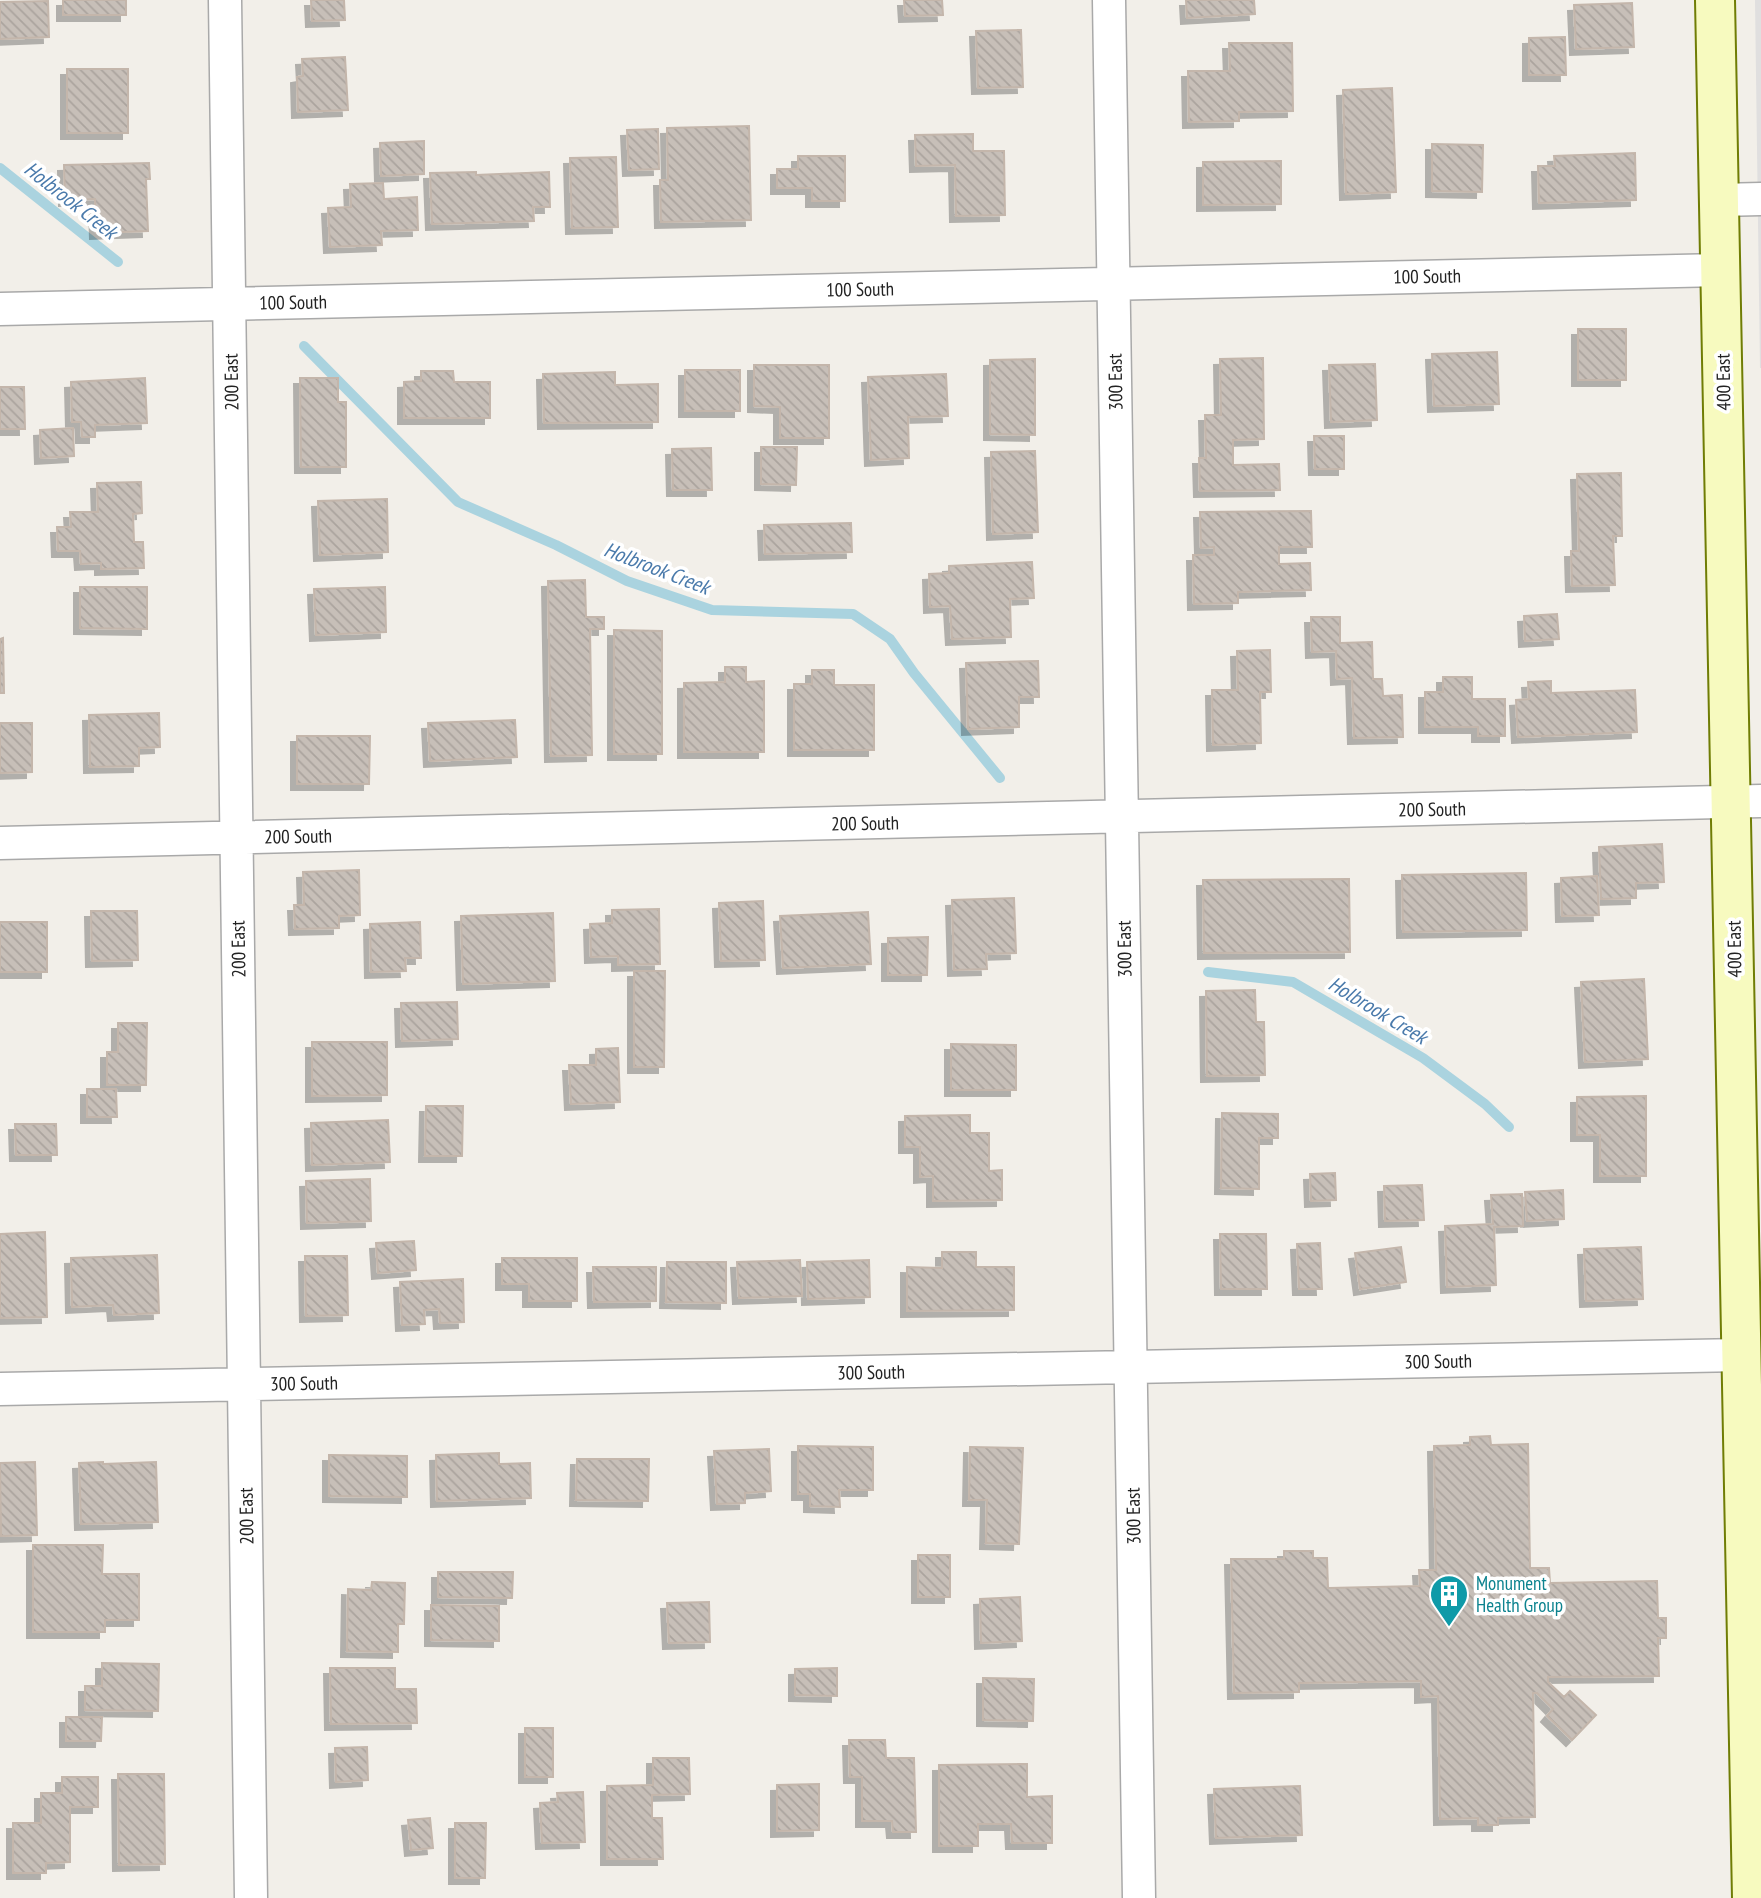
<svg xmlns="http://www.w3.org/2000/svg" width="1761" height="1898" font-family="'PT Sans Narrow',sans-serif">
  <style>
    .residential { fill: #e0dfdf }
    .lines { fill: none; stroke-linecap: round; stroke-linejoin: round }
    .stream { stroke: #aad3df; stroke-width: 10 }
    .building { fill: url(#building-back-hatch); stroke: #c4b6ab; stroke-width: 2; filter: url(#shadow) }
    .street-casing { stroke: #a9a9a9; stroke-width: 35 }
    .secondary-casing { stroke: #707d05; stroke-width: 42 }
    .street { stroke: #fff; stroke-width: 32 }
    .secondary { stroke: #f7fabf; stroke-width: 38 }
    .labels { text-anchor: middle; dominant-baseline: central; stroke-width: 7; stroke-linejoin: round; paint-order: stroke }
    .street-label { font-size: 19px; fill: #222; stroke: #fff }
    .culture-label { font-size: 19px; fill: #0d838f; stroke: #fff; text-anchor: start }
    .water-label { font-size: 21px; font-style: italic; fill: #4a7aab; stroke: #fff }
  </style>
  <defs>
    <pattern id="building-back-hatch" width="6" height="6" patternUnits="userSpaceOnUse" patternTransform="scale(1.75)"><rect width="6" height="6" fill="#c7bfb8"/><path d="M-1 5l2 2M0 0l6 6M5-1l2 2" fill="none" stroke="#aba49e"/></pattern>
    <filter id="shadow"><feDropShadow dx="-6" dy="6" stdDeviation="0" flood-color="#0004"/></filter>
  </defs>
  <rect width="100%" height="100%" fill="#f2efe9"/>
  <path class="residential" d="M1755 0H1761V368H1760Z"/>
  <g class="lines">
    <path class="stream" d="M0 168 118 262
      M304 346 458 502 556 545 627 581 712 610 853 614 890 639 914 673 1000 778
      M1208 972 1293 982 1423 1058 1485 1104 1509 1127"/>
  </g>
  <path class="building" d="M63 0H126V15H63Z
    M311 0H344L345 20 312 21Z
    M904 0H942L943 15 905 16Z
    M1186 0H1254L1255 14 1187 18Z
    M48 1 49 37 0 39V2Z
    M1632 3 1634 47 1576 49 1574 5Z
    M1021 30 1023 87 978 88 976 31Z
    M1565 37 1566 75H1529V38Z
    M1229 43H1292L1293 111 1239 112V121L1189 122 1188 71H1230Z
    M345 57 348 110 298 112 297 77 303 76 302 59Z
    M67 69H128V133H67Z
    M1392 88 1396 192 1346 194 1343 90Z
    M749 126 751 220 661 222 660 180H668L667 128Z
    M658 129 659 169 629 170 627 130Z
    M973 134V151H1004L1005 215 956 216 955 165 916 166 915 135Z
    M424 141V174L381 176 380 143Z
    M1432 144 1483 145 1482 192 1432 191Z
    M1635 153 1636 200 1539 203 1538 166H1555L1554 156Z
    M798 156H845V201H812V188H777V169H798Z
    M616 157 618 227 572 228 570 158Z
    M1281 161V204L1203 205V162Z
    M149 163 150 179H146L148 231 96 233 95 199 65 200 64 165Z
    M476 172V175L549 172 550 207H533L534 221 432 224 430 173Z
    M383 183 384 199 417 197 418 230 381 231 382 245 330 247 328 208 351 207 350 184Z
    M1578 329H1626V380H1578Z
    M1497 352 1499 404 1434 406 1432 354Z
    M1263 358 1264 439 1233 440V465L1279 464 1280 490 1200 491 1199 458H1206L1205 415H1221L1220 359Z
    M1035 359V435L990 434V360Z
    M1375 364 1377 420 1331 422 1329 365Z
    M754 365H829V438H780V407L754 406Z
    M685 370H740V411H685Z
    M421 371H453L454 382H490V418H404V382L421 381Z
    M615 372V385L658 384V422L544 423 543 374Z
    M946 374 948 416 908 417 909 458 871 460 868 377Z
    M145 378 147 423 95 425V437H82L81 422H72L71 382Z
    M300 378H338V402H346V467H301Z
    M0 387H24L25 429H0Z
    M73 428 74 456 41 458 40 430Z
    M1314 436H1344V469H1315Z
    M761 447H797L796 485 761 484Z
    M711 448 712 490H673L672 449Z
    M1035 451 1038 532 993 534 991 452Z
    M1621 473 1622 536H1613L1615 585 1572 586 1571 551H1579L1577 474Z
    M141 482 142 513 133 514 134 542H143L144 568 101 569V563L81 564 80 551H58L57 527H71L70 512H98L97 483Z
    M387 499 388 552 320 555 318 501Z
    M1311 511 1312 547H1279V564L1310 563 1311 590 1238 592V603L1194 604 1193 555H1214V547L1201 548 1200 512Z
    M851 523 852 552 765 554 764 525Z
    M1032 562 1034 598 1010 599 1011 637 952 639 950 606 930 607 929 574 949 573V566Z
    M585 580 586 617H604V629H590L592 755 551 756 548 581Z
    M80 587H147V629L80 628Z
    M385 587 386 632 316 635 314 589Z
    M1557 614 1559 639 1525 641 1524 616Z
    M1311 617H1340V643L1372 642 1373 679H1382L1383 696 1402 695 1403 737 1354 738 1352 678 1337 679 1336 651 1312 652Z
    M614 630 662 631V754H614Z
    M3 638 4 693H0V639Z
    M1270 650 1271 692H1260L1261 743 1213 745 1212 690H1238L1237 651Z
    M1038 661 1039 697H1019V727L968 729 966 663Z
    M725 667H746V682L764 681V752H684V683L725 682Z
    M812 670H834V685H874V750H794V684H812Z
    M1443 677H1472V699H1505V736H1478V727H1425V692H1443Z
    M1551 681V693L1635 690 1637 732 1518 737 1516 700 1529 699 1528 682Z
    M159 713 160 747 139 748V766L90 767 89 715Z
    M515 720 517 757 430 761 428 723Z
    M0 723H32V772L0 773Z
    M297 736H370L369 784H297Z
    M1662 844 1664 882 1636 883V898L1601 899 1599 847Z
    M359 870 360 915 339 916V928L295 929 294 905H304L303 872Z
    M1526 873 1527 930 1403 932 1402 875Z
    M1597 876 1599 915 1562 916 1561 878Z
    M1349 879 1350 952 1204 953 1203 880Z
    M1014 898 1016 953 986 954 987 969 954 970 952 900Z
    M763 901 765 960 721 961 719 903Z
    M659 909 660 964 618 965V956L591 957 590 924 612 923V910Z
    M91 911H137L138 960 92 961Z
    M868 912 871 964 783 968 780 916Z
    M553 913 555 981 463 984 461 916Z
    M0 922H47V972H0Z
    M420 922 421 958H405L406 971 371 972 370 924Z
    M928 937 927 975H888V938Z
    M634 971H665L664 1067H634Z
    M1644 979 1648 1059 1585 1062 1581 982Z
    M1255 990 1256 1022H1264L1265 1075 1207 1076 1206 991Z
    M457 1002 458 1039 402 1041 401 1003Z
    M118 1023H147L146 1085H107V1052H118Z
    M312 1042H387V1095L312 1096Z
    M951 1044 1016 1045V1090H951Z
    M618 1048 620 1102 571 1104 569 1065H596V1049Z
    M87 1089H116L117 1117H87Z
    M1646 1096V1176H1600V1135H1577V1097Z
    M426 1106H463L462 1156H425Z
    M1222 1113 1278 1114V1138H1259V1189L1221 1188Z
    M970 1115V1133H989V1171L1002 1170V1200L933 1201V1176L920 1177V1147H905V1116Z
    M388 1120 390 1162 312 1165 311 1123Z
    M15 1124H56L57 1155H16Z
    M1335 1173 1336 1200 1311 1201 1310 1174Z
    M370 1179 371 1221 307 1223 306 1181Z
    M1422 1185 1424 1220 1385 1221 1384 1186Z
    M1563 1190 1564 1219 1527 1221 1525 1192Z
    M1522 1194 1523 1226 1494 1227 1496 1285 1447 1287 1445 1226 1493 1224 1491 1195Z
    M45 1232 47 1317 0 1318V1234Z
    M1220 1234H1266L1267 1289H1221Z
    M414 1241 416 1270 378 1273 376 1243Z
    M1320 1243 1322 1289H1299L1297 1244Z
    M1401 1247 1406 1282 1360 1289 1355 1253Z
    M1641 1247 1643 1299 1586 1301 1584 1249Z
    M942 1252H976V1267H1014V1310L907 1311V1267L942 1268Z
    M157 1255 159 1313 114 1315 113 1305 72 1307 71 1258Z
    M305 1256H347L348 1315 306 1316Z
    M502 1258H577V1301H529V1284H502Z
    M800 1260 802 1296 739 1298 737 1262Z
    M869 1260 870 1297 808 1299 807 1262Z
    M667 1262H726V1303L666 1302Z
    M593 1267H656V1301L594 1302Z
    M463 1279 464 1322 440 1323 439 1309 424 1310 425 1324 402 1325 400 1282Z
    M1490 1436 1491 1445 1528 1444 1530 1568H1549L1550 1583 1657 1581 1658 1618H1666V1638H1658L1659 1676 1548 1677V1682L1564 1697 1570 1691 1596 1715 1572 1740 1547 1716 1553 1709 1537 1693H1533L1535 1817 1498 1818V1825H1478V1818L1440 1819 1438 1696 1421 1697V1681L1299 1683V1692L1234 1693 1231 1559H1284V1551H1313V1558H1327L1328 1588 1420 1586 1419 1570H1436L1434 1446 1470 1445V1437Z
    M798 1446 873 1447V1490H839L840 1507 810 1506V1494H798Z
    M970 1447 1023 1448 1019 1544 986 1543 987 1500H969Z
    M769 1449 771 1491 745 1493V1503L717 1504 714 1451Z
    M499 1453V1464L530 1463 531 1498 437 1501 436 1455Z
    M329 1455 407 1456V1497L329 1496Z
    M577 1459H649L648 1501 576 1500Z
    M35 1462 37 1535 1 1536 0 1463Z
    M103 1462V1464L156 1462 158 1522 81 1524 79 1463Z
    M33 1545H103L102 1574H139V1620H105V1632H33Z
    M918 1555H950V1597H918Z
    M438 1572H513L512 1598 438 1597Z
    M372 1582 405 1583 404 1624H398V1652L347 1651 348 1589 371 1590Z
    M1020 1597 1022 1641 981 1643 980 1599Z
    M709 1602 710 1642 669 1643 667 1603Z
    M431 1605 499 1606V1641L431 1640Z
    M102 1663 159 1664 158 1711 85 1710V1686H102Z
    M330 1668H395V1689H416L417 1723 331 1724Z
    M837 1668V1696L795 1695V1669Z
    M983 1678 1034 1679 1033 1721 983 1720Z
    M66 1717H102L101 1741H66Z
    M525 1728H553V1777H525Z
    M849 1740H885L886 1758H914L916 1832H893L892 1821H862V1777H850Z
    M367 1747 368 1780 336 1782 335 1748Z
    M653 1758H689L690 1794 652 1795V1818H662L663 1859H607V1786L653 1785Z
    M1027 1764V1797L1052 1796V1843H1012L1011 1824H978V1846H939V1765Z
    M118 1774H164L165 1864 119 1865Z
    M62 1777H98V1807H70V1862L46 1863V1873H13V1823H41V1793H62Z
    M819 1784V1830L777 1831V1785Z
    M1300 1786 1302 1835 1216 1838 1214 1789Z
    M583 1792 585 1842 542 1843 540 1803 558 1802 557 1793Z
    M430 1818 433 1848 411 1850 408 1820Z
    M455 1823H486L485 1878H455Z"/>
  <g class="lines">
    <defs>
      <path id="street" d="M225 0 251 1898
        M1109 0 1139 1898
        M1719 200 1761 199
        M0 309 1721 270
        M0 843 1761 801
        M0 1389 1741 1355"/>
      <path id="secondary" d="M1715 0 1752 1898"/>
    </defs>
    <use href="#street" class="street-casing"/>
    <use href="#secondary" class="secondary-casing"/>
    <use href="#street" class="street"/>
    <use href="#secondary" class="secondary"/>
  </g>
  <defs>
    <symbol id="building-pin" viewBox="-11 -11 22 30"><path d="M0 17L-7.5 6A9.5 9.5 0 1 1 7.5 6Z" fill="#0f9aa8" stroke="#fff"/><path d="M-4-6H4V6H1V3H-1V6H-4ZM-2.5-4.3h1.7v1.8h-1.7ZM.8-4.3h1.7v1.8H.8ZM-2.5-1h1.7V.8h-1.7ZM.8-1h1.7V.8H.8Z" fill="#fff"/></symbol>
  </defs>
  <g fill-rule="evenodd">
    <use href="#building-pin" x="1427" y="1572" width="44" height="60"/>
  </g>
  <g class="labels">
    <g class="street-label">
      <text transform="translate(1427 276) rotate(-1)">100 South</text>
      <text transform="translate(860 289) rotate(-1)">100 South</text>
      <text transform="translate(293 302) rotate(-1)">100 South</text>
      <text transform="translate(231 382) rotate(-91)">200 East</text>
      <text transform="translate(1115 382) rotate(-91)">300 East</text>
      <text transform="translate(1723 382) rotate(-91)">400 East</text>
      <text transform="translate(1432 809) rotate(-1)">200 South</text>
      <text transform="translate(865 823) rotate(-1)">200 South</text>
      <text transform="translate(298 836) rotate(-1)">200 South</text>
      <text transform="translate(238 949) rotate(-91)">200 East</text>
      <text transform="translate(1124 949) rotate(-91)">300 East</text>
      <text transform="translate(1734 949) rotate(-91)">400 East</text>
      <text transform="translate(1438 1361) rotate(-1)">300 South</text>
      <text transform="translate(871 1372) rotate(-1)">300 South</text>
      <text transform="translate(304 1383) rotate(-1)">300 South</text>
      <text transform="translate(246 1516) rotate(-91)">200 East</text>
      <text transform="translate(1133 1516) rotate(-91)">300 East</text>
    </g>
    <g class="culture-label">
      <text x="1476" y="1583">Monument<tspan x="1476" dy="22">Health Group</tspan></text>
    </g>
    <g class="water-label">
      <text transform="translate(71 200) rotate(38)">Holbrook Creek</text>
      <text transform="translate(657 568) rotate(21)">Holbrook Creek</text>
      <text transform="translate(1378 1010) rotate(31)">Holbrook Creek</text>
    </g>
  </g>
</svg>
